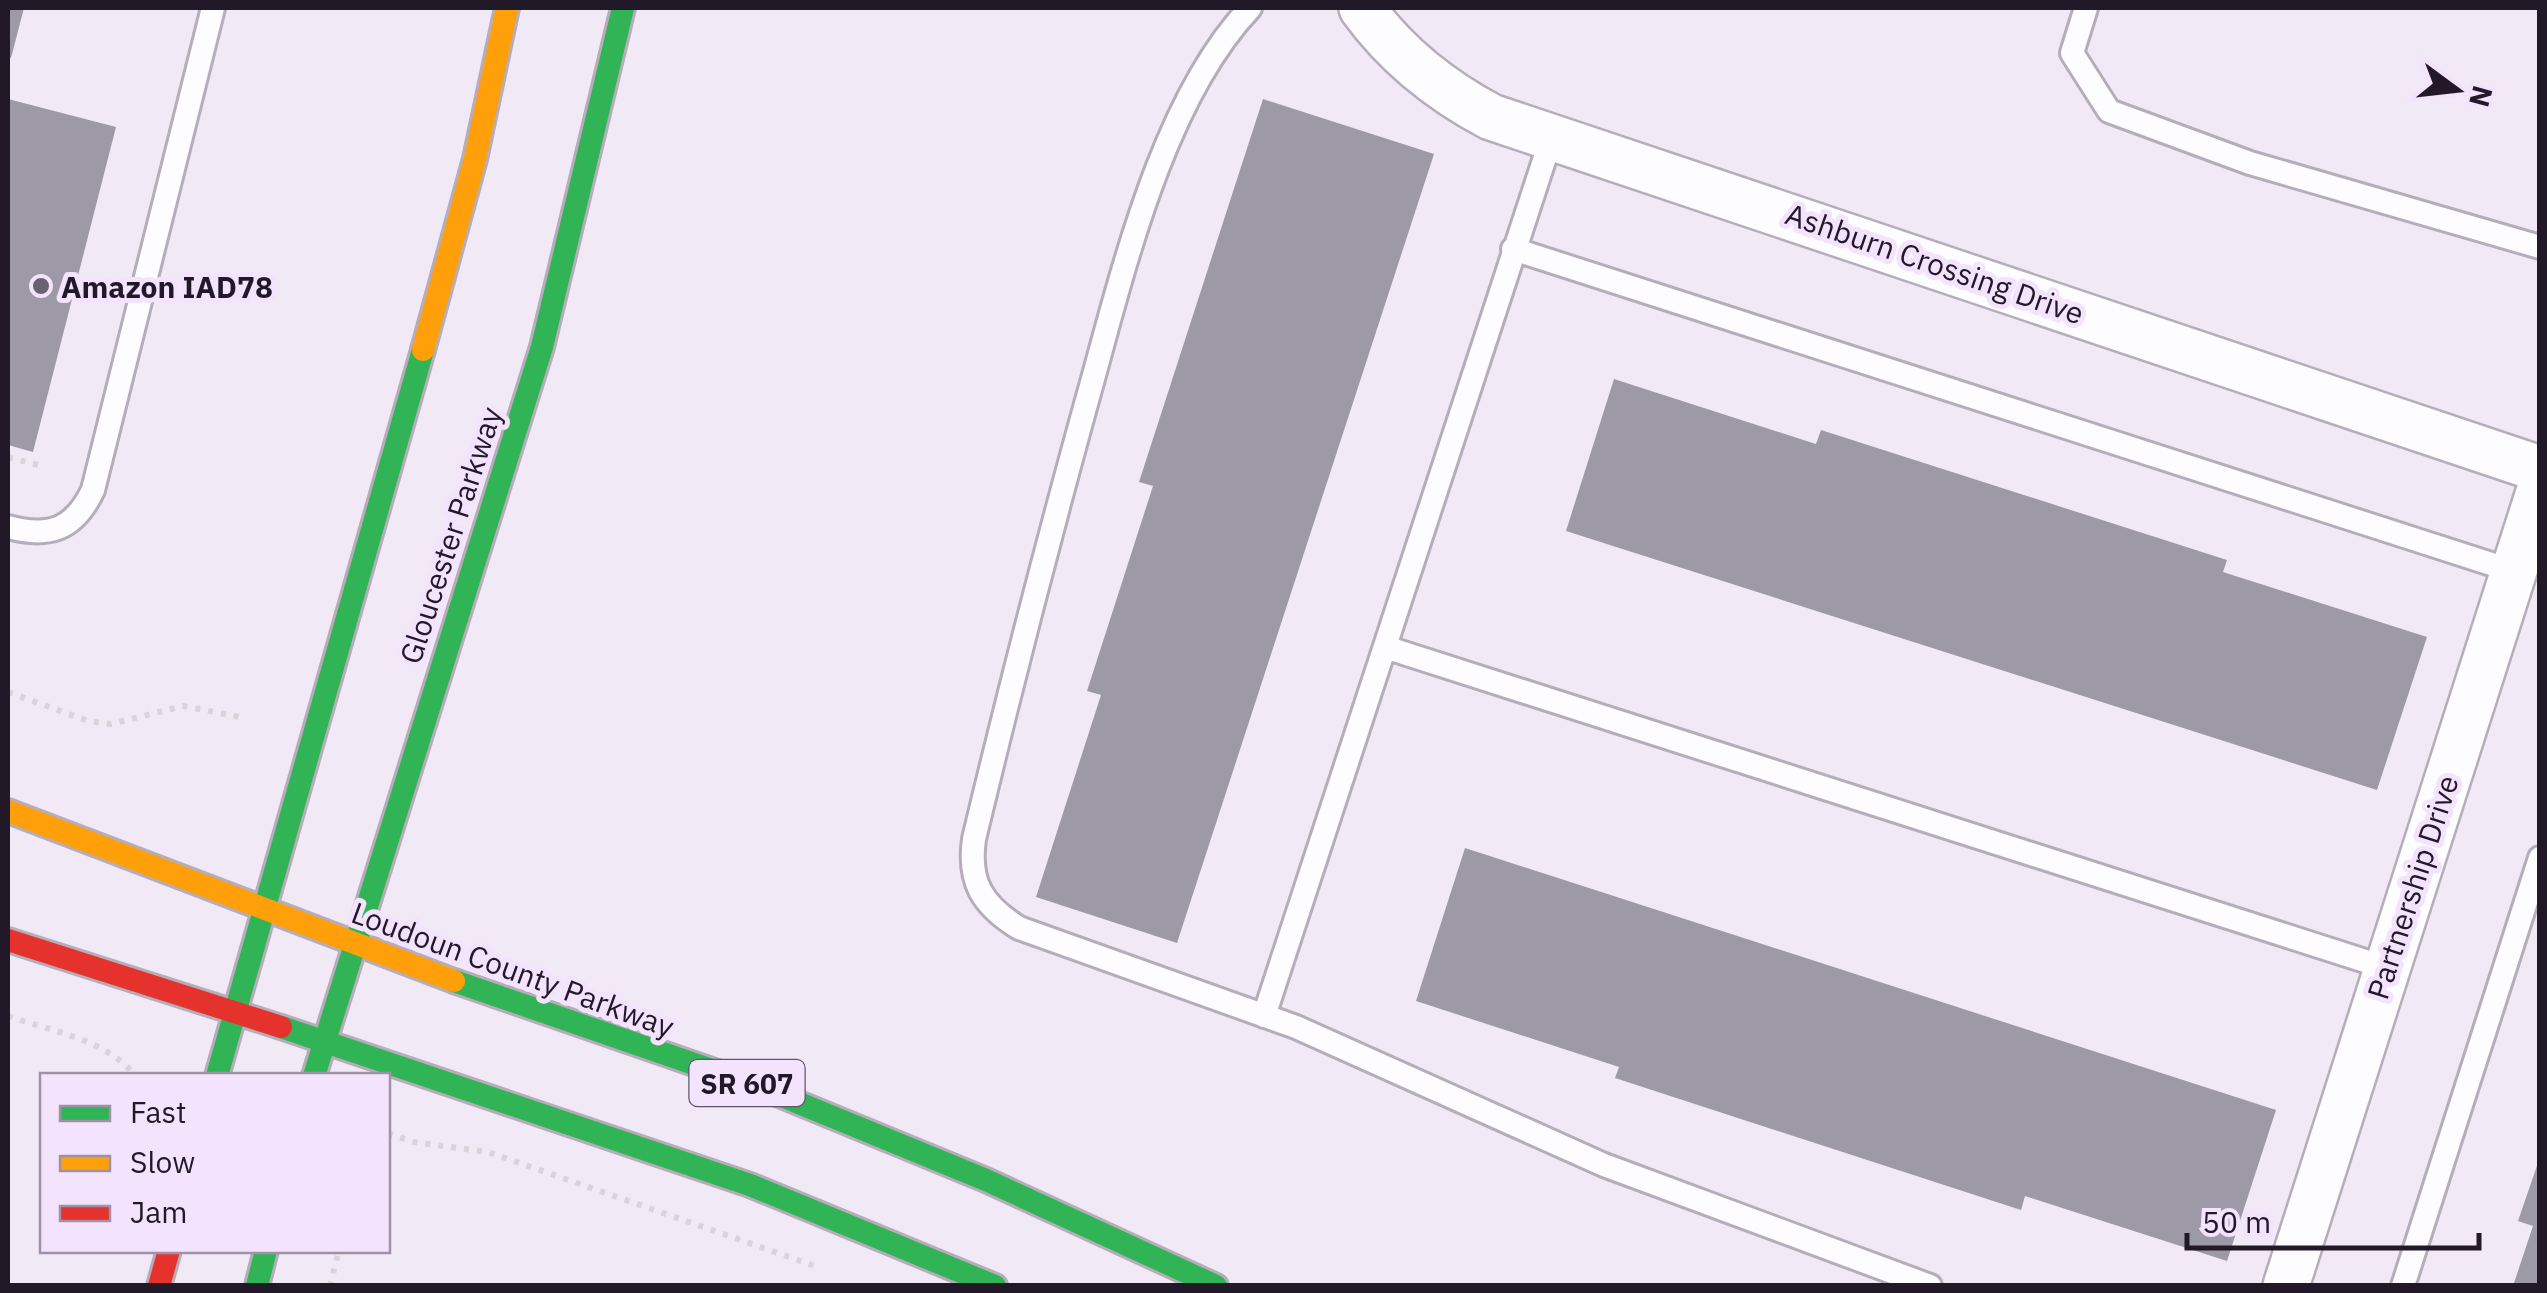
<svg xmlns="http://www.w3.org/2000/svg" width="2547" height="1293" font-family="'IBM Plex Sans',sans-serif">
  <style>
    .building { fill: #9e99a6 }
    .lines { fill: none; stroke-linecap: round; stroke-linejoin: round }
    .lane-casing { stroke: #b6adba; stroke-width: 28 }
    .street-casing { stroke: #b6adba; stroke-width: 50 }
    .fast-casing { stroke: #b6adba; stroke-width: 28 }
    .slow-casing { stroke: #b6adba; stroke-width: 28 }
    .jam-casing { stroke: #b6adba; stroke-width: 28 }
    .path { stroke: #d8d5da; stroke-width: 6; stroke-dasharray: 5 8; stroke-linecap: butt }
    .lane { stroke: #fdfcfe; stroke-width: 22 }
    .street { stroke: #fdfcfe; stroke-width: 45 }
    .fast { stroke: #30b455; stroke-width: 22 }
    .slow { stroke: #ff9f0a; stroke-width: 22 }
    .jam { stroke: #e5322d; stroke-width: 22 }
    .poi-dot { fill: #6b6270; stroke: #f3e3fc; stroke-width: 4 }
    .labels { text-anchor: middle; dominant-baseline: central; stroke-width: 10; stroke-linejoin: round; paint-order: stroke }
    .shield { fill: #f3e3fc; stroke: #615668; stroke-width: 2.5 }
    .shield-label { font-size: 28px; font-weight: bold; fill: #221928 }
    .street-label { font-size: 30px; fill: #221928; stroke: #f3e3fc }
    .poi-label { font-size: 30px; font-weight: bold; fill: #221928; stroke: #f3e3fc; text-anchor: start }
  </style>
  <rect width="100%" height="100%" fill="#f2e9f6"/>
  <path class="building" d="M8 8H24L11 58 8 57Z
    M8 99 116 127 33 452 8 445Z
    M1263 99 1434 154 1177 943 1036 897 1101 695 1087 691 1153 486 1139 482Z
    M1614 379 1816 444 1821 430 2227 560 2223 572 2427 637 2377 790 1566 531Z
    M1465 848 2276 1110 2227 1261 2025 1196 2021 1210 1615 1078 1619 1067 1416 1001Z
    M2540 1157V1286H2513L2533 1226 2518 1221Z"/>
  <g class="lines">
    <defs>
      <path id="lane" d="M1250 8C1160 103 1121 280 1086 404 1046 549 1009 693 974 839 968 882 982 905 1019 928L1296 1027 1604 1165 1930 1286
        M2086 8 2072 53 2109 111 2250 163 2540 247
        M1513 249 2513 571
        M8 527C49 538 74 530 93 490L213 8
        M1388 648 2387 968
        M1264 1016 1552 136
        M2403 1286 2540 858"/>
      <path id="street" d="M1362 8C1396 55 1440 90 1491 117L2540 469
        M2286 1286 2540 489"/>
      <path id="fast" d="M454 981 755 1085 986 1180 1216 1286
        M281 1027 750 1185 995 1286
        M217 1076 423 350
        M314 1076 542 347 623 8
        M257 1286 266 1250"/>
      <path id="slow" d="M423 350 475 159 507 8
        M8 811 454 981"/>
      <path id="jam" d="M8 940 281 1027
        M159 1286 169 1250"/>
    </defs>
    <use href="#lane" class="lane-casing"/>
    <use href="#street" class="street-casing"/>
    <use href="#fast" class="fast-casing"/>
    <use href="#slow" class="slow-casing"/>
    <use href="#jam" class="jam-casing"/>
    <path class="path" d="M8 457 38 465
      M8 692 88 721 111 724 183 706 240 717
      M8 1016C50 1031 107 1039 135 1076
      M388 1133 413 1142 488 1152 815 1266
      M330 1286 339 1250"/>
    <use href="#lane" class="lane"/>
    <use href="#street" class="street"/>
    <use href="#fast" class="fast"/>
    <use href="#slow" class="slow"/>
    <use href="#jam" class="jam"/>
  </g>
  <circle class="poi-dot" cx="41" cy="286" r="10"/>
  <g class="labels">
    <rect class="shield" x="689.5" y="1060" width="115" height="46" rx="8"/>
    <g class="shield-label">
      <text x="747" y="1083">SR 607</text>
    </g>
    <g class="street-label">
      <text transform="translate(1935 263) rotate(19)">Ashburn Crossing Drive</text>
      <text transform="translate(450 535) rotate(-72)">Gloucester Parkway</text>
      <text transform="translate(2412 887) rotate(-72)">Partnership Drive</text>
      <text transform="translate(513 969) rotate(20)">Loudoun County Parkway</text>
    </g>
    <g class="poi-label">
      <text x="61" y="286">Amazon IAD78</text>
    </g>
  </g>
  <rect width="2547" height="1293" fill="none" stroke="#221928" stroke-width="20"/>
  <rect x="40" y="1073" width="350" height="180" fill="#f3e3fc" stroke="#9f92a7" stroke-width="2.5"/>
  <rect x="60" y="1106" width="50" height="15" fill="#30b455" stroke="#9f92a7" stroke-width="2.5"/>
  <text x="130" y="1123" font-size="30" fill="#221928">Fast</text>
  <rect x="60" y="1156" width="50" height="15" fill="#ff9f0a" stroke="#9f92a7" stroke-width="2.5"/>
  <text x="130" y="1173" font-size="30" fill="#221928">Slow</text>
  <rect x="60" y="1206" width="50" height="15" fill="#e5322d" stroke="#9f92a7" stroke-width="2.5"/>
  <text x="130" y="1223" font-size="30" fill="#221928">Jam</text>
  <g transform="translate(2457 90) rotate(105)" stroke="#f3e3fc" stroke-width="8" paint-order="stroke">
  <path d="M0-8L18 38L0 25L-18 38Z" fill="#221928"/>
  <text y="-15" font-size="28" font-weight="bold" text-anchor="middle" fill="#221928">N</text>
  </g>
  <path d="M2187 1233v15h292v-15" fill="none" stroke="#221928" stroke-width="5"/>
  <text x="2202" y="1233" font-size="30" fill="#221928" stroke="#f3e3fc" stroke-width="8" paint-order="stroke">50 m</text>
</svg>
